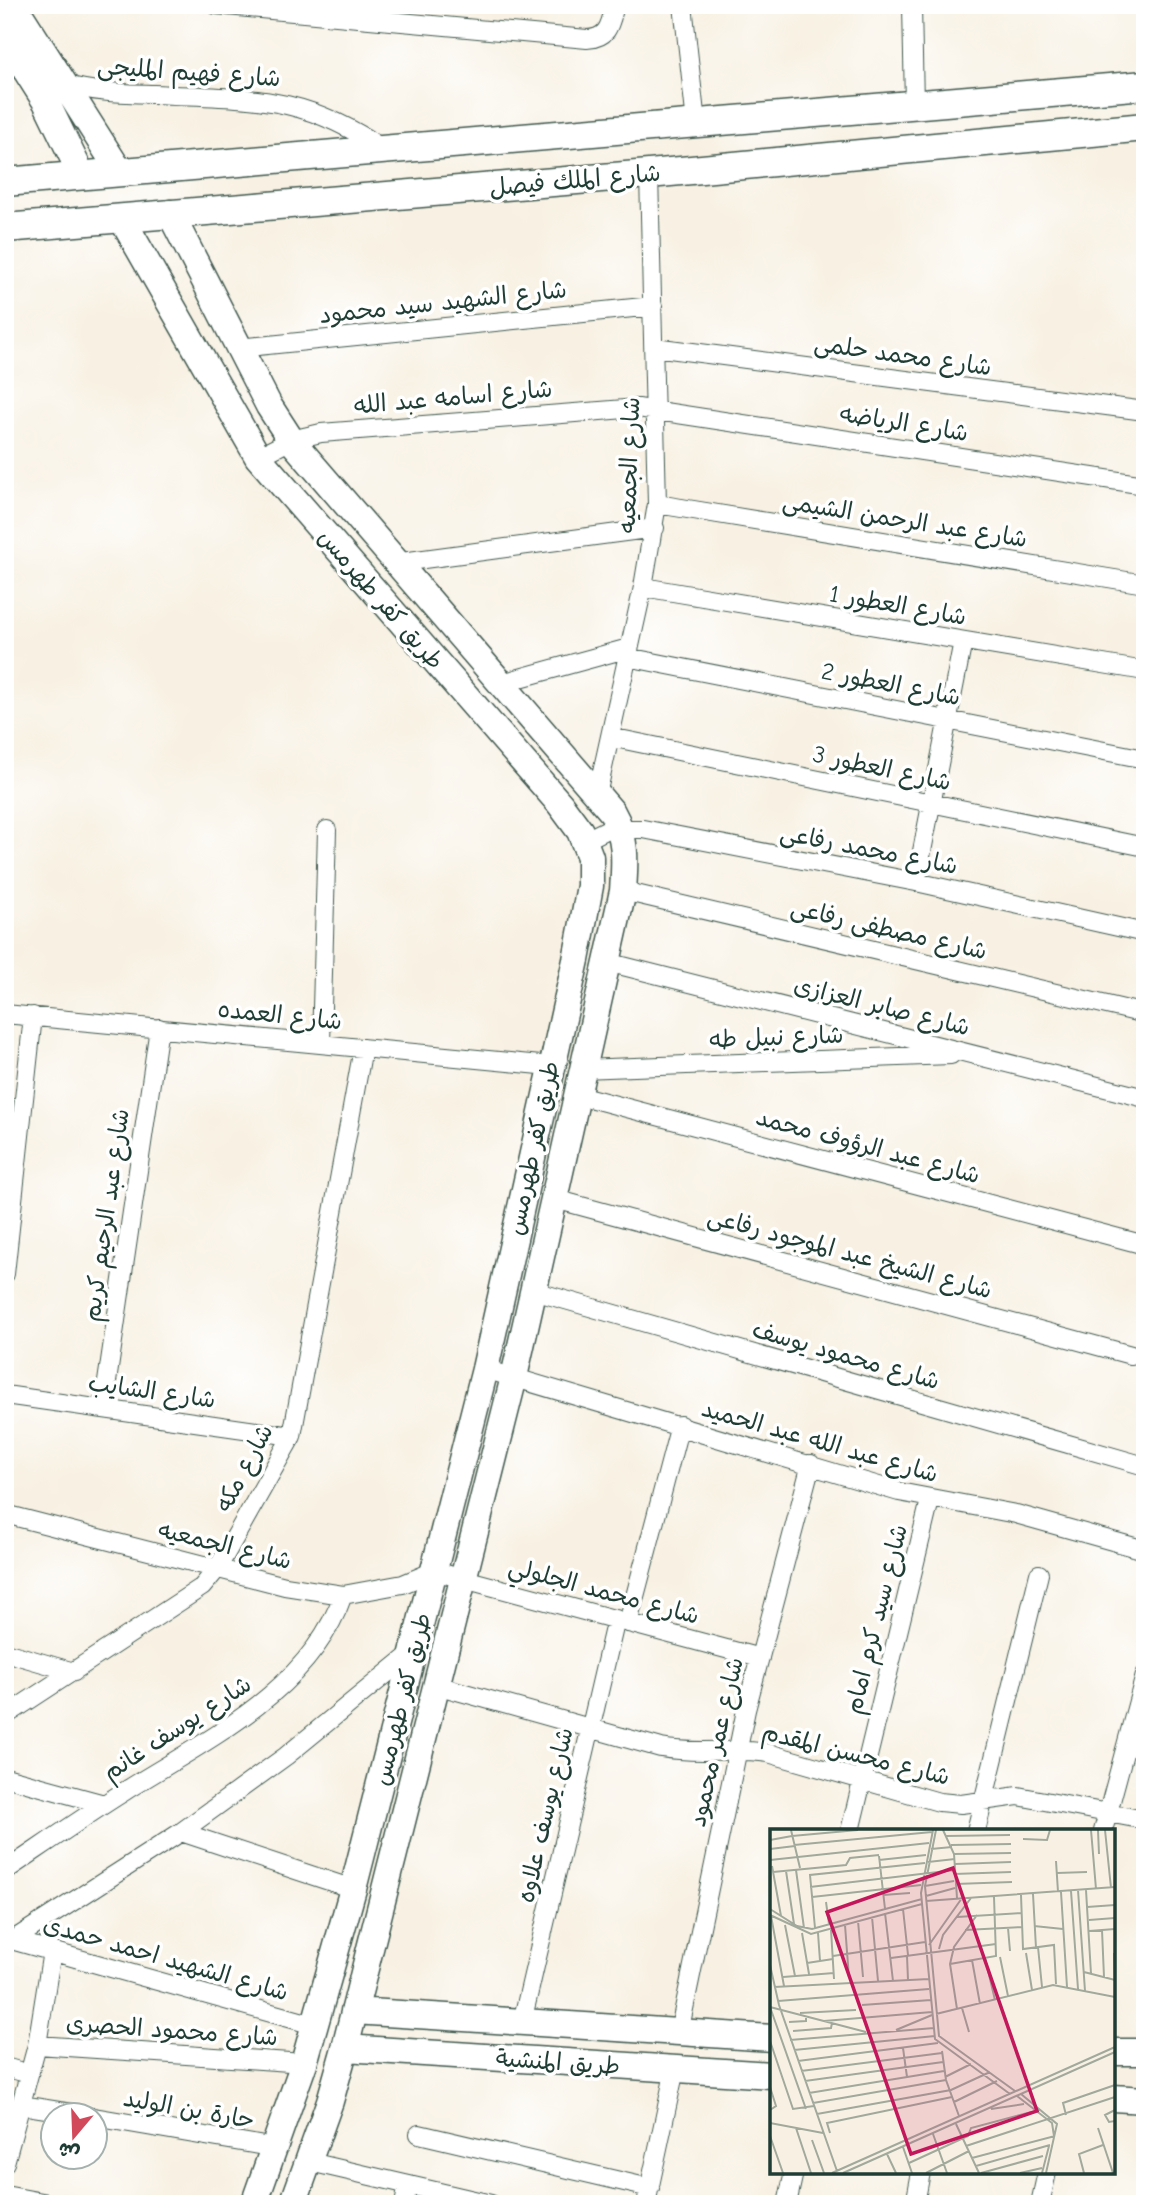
<svg xmlns="http://www.w3.org/2000/svg" width="1150" height="2209" font-family="'Comic Neue','Playpen Sans Arabic',sans-serif">
  <style>
    .lines { fill: none; stroke-linecap: round; stroke-linejoin: round }
    .street-casing { stroke: #40584e; stroke-width: 20 }
    .secondary-casing { stroke: #40584e; stroke-width: 29 }
    .primary-casing { stroke: #40584e; stroke-width: 31 }
    .street { stroke: #fff; stroke-width: 18 }
    .secondary { stroke: #fff; stroke-width: 26 }
    .primary { stroke: #fff; stroke-width: 28 }
    .labels { text-anchor: middle; dominant-baseline: central; stroke-width: 7; stroke-linejoin: round; paint-order: stroke }
    .street-label { font-size: 24px; fill: #1f3d34; stroke: #fff }
    .inset-road { fill: none; stroke: #a1a99d; stroke-width: 2 }
    .view { fill: #c2185b; fill-opacity: 0.15; stroke: #c2185b; stroke-width: 3.5 }
    .inset-edge { fill: none; stroke: #1f3d34; stroke-width: 3.5 }
  </style>
  <rect width="100%" height="100%" fill="#fff"/>
  <filter id="ink" filterUnits="userSpaceOnUse"><feTurbulence type="fractalNoise" baseFrequency=".0143" numOctaves="2"/><feDisplacementMap in="SourceGraphic" scale="14" xChannelSelector="R" yChannelSelector="G"/><feConvolveMatrix kernelMatrix="1 2 1 2 8 2 1 2 1" color-interpolation-filters="sRGB"/></filter>
  <filter id="wash" filterUnits="userSpaceOnUse"><feTurbulence type="fractalNoise" baseFrequency=".00686" numOctaves="4" result="noise"/><feDisplacementMap in="SourceGraphic" scale="28" xChannelSelector="R" yChannelSelector="G"/><feGaussianBlur stdDeviation="1.57" result="paint"/><feColorMatrix in="noise" values="0 0 0 0 0 0 0 0 0 0 0 0 0 0 0 0 0 1.4 0 .05"/><feComposite in="paint" operator="in"/></filter>
  <g filter="url(#wash)">
    <rect width="100%" height="100%" fill="#f8f1e3"/>
  </g>
  <g filter="url(#ink)">
    <g class="lines">
      <defs>
        <path id="street" d="M216 5 587 39C609 38 610 24 615 5
          M683 5 696 123
          M912 5 914 105
          M64 84C94 93 123 93 154 94 249 99 302 93 384 150
          M654 347 1145 411
          M238 348 653 306
          M258 457 291 440 321 433 638 408 1145 485
          M657 504 1145 584
          M394 563 655 528
          M643 587 1145 671
          M627 657 1145 759
          M498 684 629 648
          M610 737 1145 847
          M597 795 643 587 657 504 649 174
          M584 841 608 829H643L916 882 1145 933
          M916 882 963 641
          M623 891 1145 1014
          M607 962 1145 1098
          M5 1014 551 1066
          M321 1044 327 830
          M582 1069 951 1055
          M578 1095 1145 1245
          M555 1199 1131 1355
          M5 1274 33 1016
          M534 1291 1145 1466
          M485 1369 899 1492 1016 1514 1145 1550
          M5 1395 292 1436
          M103 1409 159 1028
          M5 1514 285 1586 343 1595 403 1584 434 1571 760 1658
          M628 1623 680 1425
          M5 1652 74 1672
          M436 1685 661 1748C697 1755 733 1747 768 1753L939 1802 961 1804 1018 1796 1145 1820
          M5 1716 202 1587 217 1569 292 1436 363 1048
          M5 1777 104 1804
          M850 1831 930 1500
          M976 1831 1039 1574
          M1103 1831 1145 1675
          M181 1832 353 1889
          M5 1871C45 1844 85 1816 125 1791 206 1740 310 1691 343 1595
          M8 1939 314 2025
          M13 1940 181 1832 286 1756 413 1652
          M522 2022 616 1619
          M679 2033 746 1710 811 1464
          M37 2045 304 2063
          M5 2067 29 2074
          M21 2105 78 2114
          M94 2117 276 2148
          M419 2134 650 2188
          M310 2162 491 2204
          M5 2163 37 2045 52 1951
          M5 2195 53 2204
          M404 2204 408 2185
          M646 2204 675 2069
          M787 2204 794 2172
          M915 2204 921 2172
          M1040 2204 1047 2172"/>
        <path id="secondary" d="M14 5 120 172
          M5 37 46 102 82 176
          M170 213 269 406 291 440 612 812C627 838 625 862 623 891L514 1377 345 2048 330 2101 293 2204
          M122 219 258 457 560 804 580 831 590 857V886L576 960 485 1369 353 1889 304 2063 254 2204
          M354 2011 772 2038
          M345 2048 772 2075
          M1113 2052H1145
          M1113 2098 1145 2100"/>
        <path id="primary" d="M5 182 1145 85
          M5 228 649 174 1145 127"/>
      </defs>
      <use href="#street" class="street-casing"/>
      <use href="#secondary" class="secondary-casing"/>
      <use href="#primary" class="primary-casing"/>
      <use href="#street" class="street"/>
      <use href="#secondary" class="secondary"/>
      <use href="#primary" class="primary"/>
    </g>
  </g>
  <g class="labels">
    <g class="street-label">
      <text transform="translate(189 72) rotate(4)">شارع فهيم المليجى</text>
      <text transform="translate(575 180) rotate(-5)">شارع الملك فيصل</text>
      <text transform="translate(443 302) rotate(-6)">شارع الشهيد سيد محمود</text>
      <text transform="translate(903 355) rotate(8)">شارع محمد حلمى</text>
      <text transform="translate(453 397) rotate(-5)">شارع اسامه عبد الله</text>
      <text transform="translate(904 423) rotate(9)">شارع الرياضه</text>
      <text transform="translate(629 465) rotate(-88)">شارع الجمعيه</text>
      <text transform="translate(905 520) rotate(9)">شارع عبد الرحمن الشيمى</text>
      <text transform="translate(381 599) rotate(49)">طريق كفر طهرمس</text>
      <text transform="translate(898 605) rotate(10)">شارع العطور 1</text>
      <text transform="translate(891 684) rotate(11)">شارع العطور 2</text>
      <text transform="translate(882 768) rotate(12)">شارع العطور 3</text>
      <text transform="translate(869 849) rotate(11)">شارع محمد رفاعى</text>
      <text transform="translate(889 929) rotate(13)">شارع مصطفى رفاعى</text>
      <text transform="translate(882 1006) rotate(14)">شارع صابر العزازى</text>
      <text transform="translate(280 1015) rotate(6)">شارع العمده</text>
      <text transform="translate(776 1037) rotate(-2)">شارع نبيل طه</text>
      <text transform="translate(868 1146) rotate(15)">شارع عبد الرؤوف محمد</text>
      <text transform="translate(533 1148) rotate(-78)">طريق كفر طهرمس</text>
      <text transform="translate(106 1215) rotate(-82)">شارع عبد الرحيم كريم</text>
      <text transform="translate(850 1253) rotate(15)">شارع الشيخ عبد الموجود رفاعى</text>
      <text transform="translate(846 1355) rotate(16)">شارع محمود يوسف</text>
      <text transform="translate(152 1391) rotate(8)">شارع الشايب</text>
      <text transform="translate(820 1441) rotate(16)">شارع عبد الله عبد الحميد</text>
      <text transform="translate(244 1468) rotate(-62)">شارع مكه</text>
      <text transform="translate(225 1545) rotate(14)">شارع الجمعيه</text>
      <text transform="translate(604 1591) rotate(15)">شارع محمد الجلولي</text>
      <text transform="translate(876 1619) rotate(-76)">شارع سيد كرم امام</text>
      <text transform="translate(402 1699) rotate(-76)">طريق كفر طهرمس</text>
      <text transform="translate(177 1728) rotate(-33)">شارع يوسف غانم</text>
      <text transform="translate(716 1742) rotate(-77)">شارع عمر محمود</text>
      <text transform="translate(856 1754) rotate(14)">شارع محسن المقدم</text>
      <text transform="translate(545 1815) rotate(-77)">شارع يوسف علاوه</text>
      <text transform="translate(166 1958) rotate(16)">شارع الشهيد احمد حمدى</text>
      <text transform="translate(172 2030) rotate(4)">شارع محمود الحصرى</text>
      <text transform="translate(558 2062) rotate(4)">طريق المنشية</text>
      <text transform="translate(189 2109) rotate(10)">حارة بن الوليد</text>
    </g>
  </g>
  <g transform="translate(770 1829)">
    <rect width="345" height="345" fill="#f8f1e3"/>
    <path class="inset-road" d="M21 1 30 39M163 1 151 64 165 210 240 265M166 1 155 57 169 207 245 262M173 1 184 25 187 69M321 1 326 60M328 1 329 25M335 1 341 59M22 7 88 1M176 7 240 6M253 10 277 11 280 1M0 11 22 7M24 16 162 3M181 16 241 15M0 20 25 17M161 20 182 18M184 25 241 24M109 27 115 80M0 31 159 14M109 31 156 26M286 32 288 63M158 33 185 30M185 35 241 33M2 37 11 87M26 41 34 99M16 42 24 95M3 43 76 36 80 29 109 26M287 44 317 43M184 45 241 43M185 55 242 53M155 57 184 52M40 58 185 41M308 61 315 162M316 61 321 145M301 62 308 160M291 63 297 158M263 65 266 119M113 66 140 64M251 66 253 120 284 116 286 155M156 67 185 59M42 68 151 56M156 72 345 58M56 73 59 95M317 78 345 76M0 80 27 97 42 100 152 70M133 80 138 126M115 84 123 152M0 86 41 105 152 75M1 87 14 157M102 88 108 152M187 88 251 84M319 91 345 89M88 92 93 148M15 96 25 147M75 96 79 149M264 97 293 100M45 99 40 46 155 34M238 99 240 122M61 101 64 150M195 101 252 98M332 101 334 148M319 102 345 100M32 104 39 145M48 104 50 132M159 116 192 69M268 118 272 158M169 120 173 106 201 69M256 124 262 161M344 124 345 151M63 127 155 113M137 127 138 151M230 128 238 167M121 129 226 115M215 129 225 171M202 131 210 175M37 134 63 130M180 135 226 127 224 68M0 136 9 176 67 342M314 143 345 151M13 148 64 144M4 158 159 150M8 172 159 160M92 176 161 171M0 178 36 280M0 178 96 203M192 179 199 203M187 180 180 135 184 118 207 86M30 184 86 181M166 185 283 156 345 168M54 192 162 183M19 193 36 192V187M126 201 162 186M23 202 61 199 62 194M20 211 164 199M0 212 23 280 44 277M133 219 137 248M24 221 165 207M172 222 176 251 189 287M28 232 168 214M31 242 172 224M175 248 201 235M35 252 173 233M0 258 6 277 0 281M39 264 174 242M251 265 287 295 276 344M247 267 282 294 284 307M184 273 227 252M43 274 176 251M221 280 254 275M345 281 335 286 339 293 345 292M47 285 181 261 220 243M296 286 293 274 345 256M0 294 53 304M186 295 209 344M26 299 41 344M328 299 343 344M60 304 57 294 182 268M163 305 177 344M0 307 13 344M42 311 54 344M196 317 345 268M133 318 142 344M117 325 126 344M202 329 285 307M139 334 198 307 201 299 269 281M206 337 280 316M62 344 345 218M73 344 345 223M156 344 199 322M211 344 273 327M250 344 272 339M272 344 279 317M314 344 309 325 333 316"/>
    <path class="view" d="M183 39 267 282 141 325 57 83Z"/>
    <rect width="345" height="345" class="inset-edge"/>
  </g>
  <rect width="1150" height="2209" fill="none" stroke="#fff" stroke-width="28"/>
  <g transform="translate(74 2136) rotate(199)"><circle r="33" fill="#ffffff" stroke="#a5b1ae" stroke-width="2"/>
  <path d="M0-5L12 26L0 18L-12 26Z" fill="#d1495b"/>
  <text y="-10" font-size="19" font-weight="bold" text-anchor="middle" fill="#1f3d34">ش</text>
  </g>
</svg>
